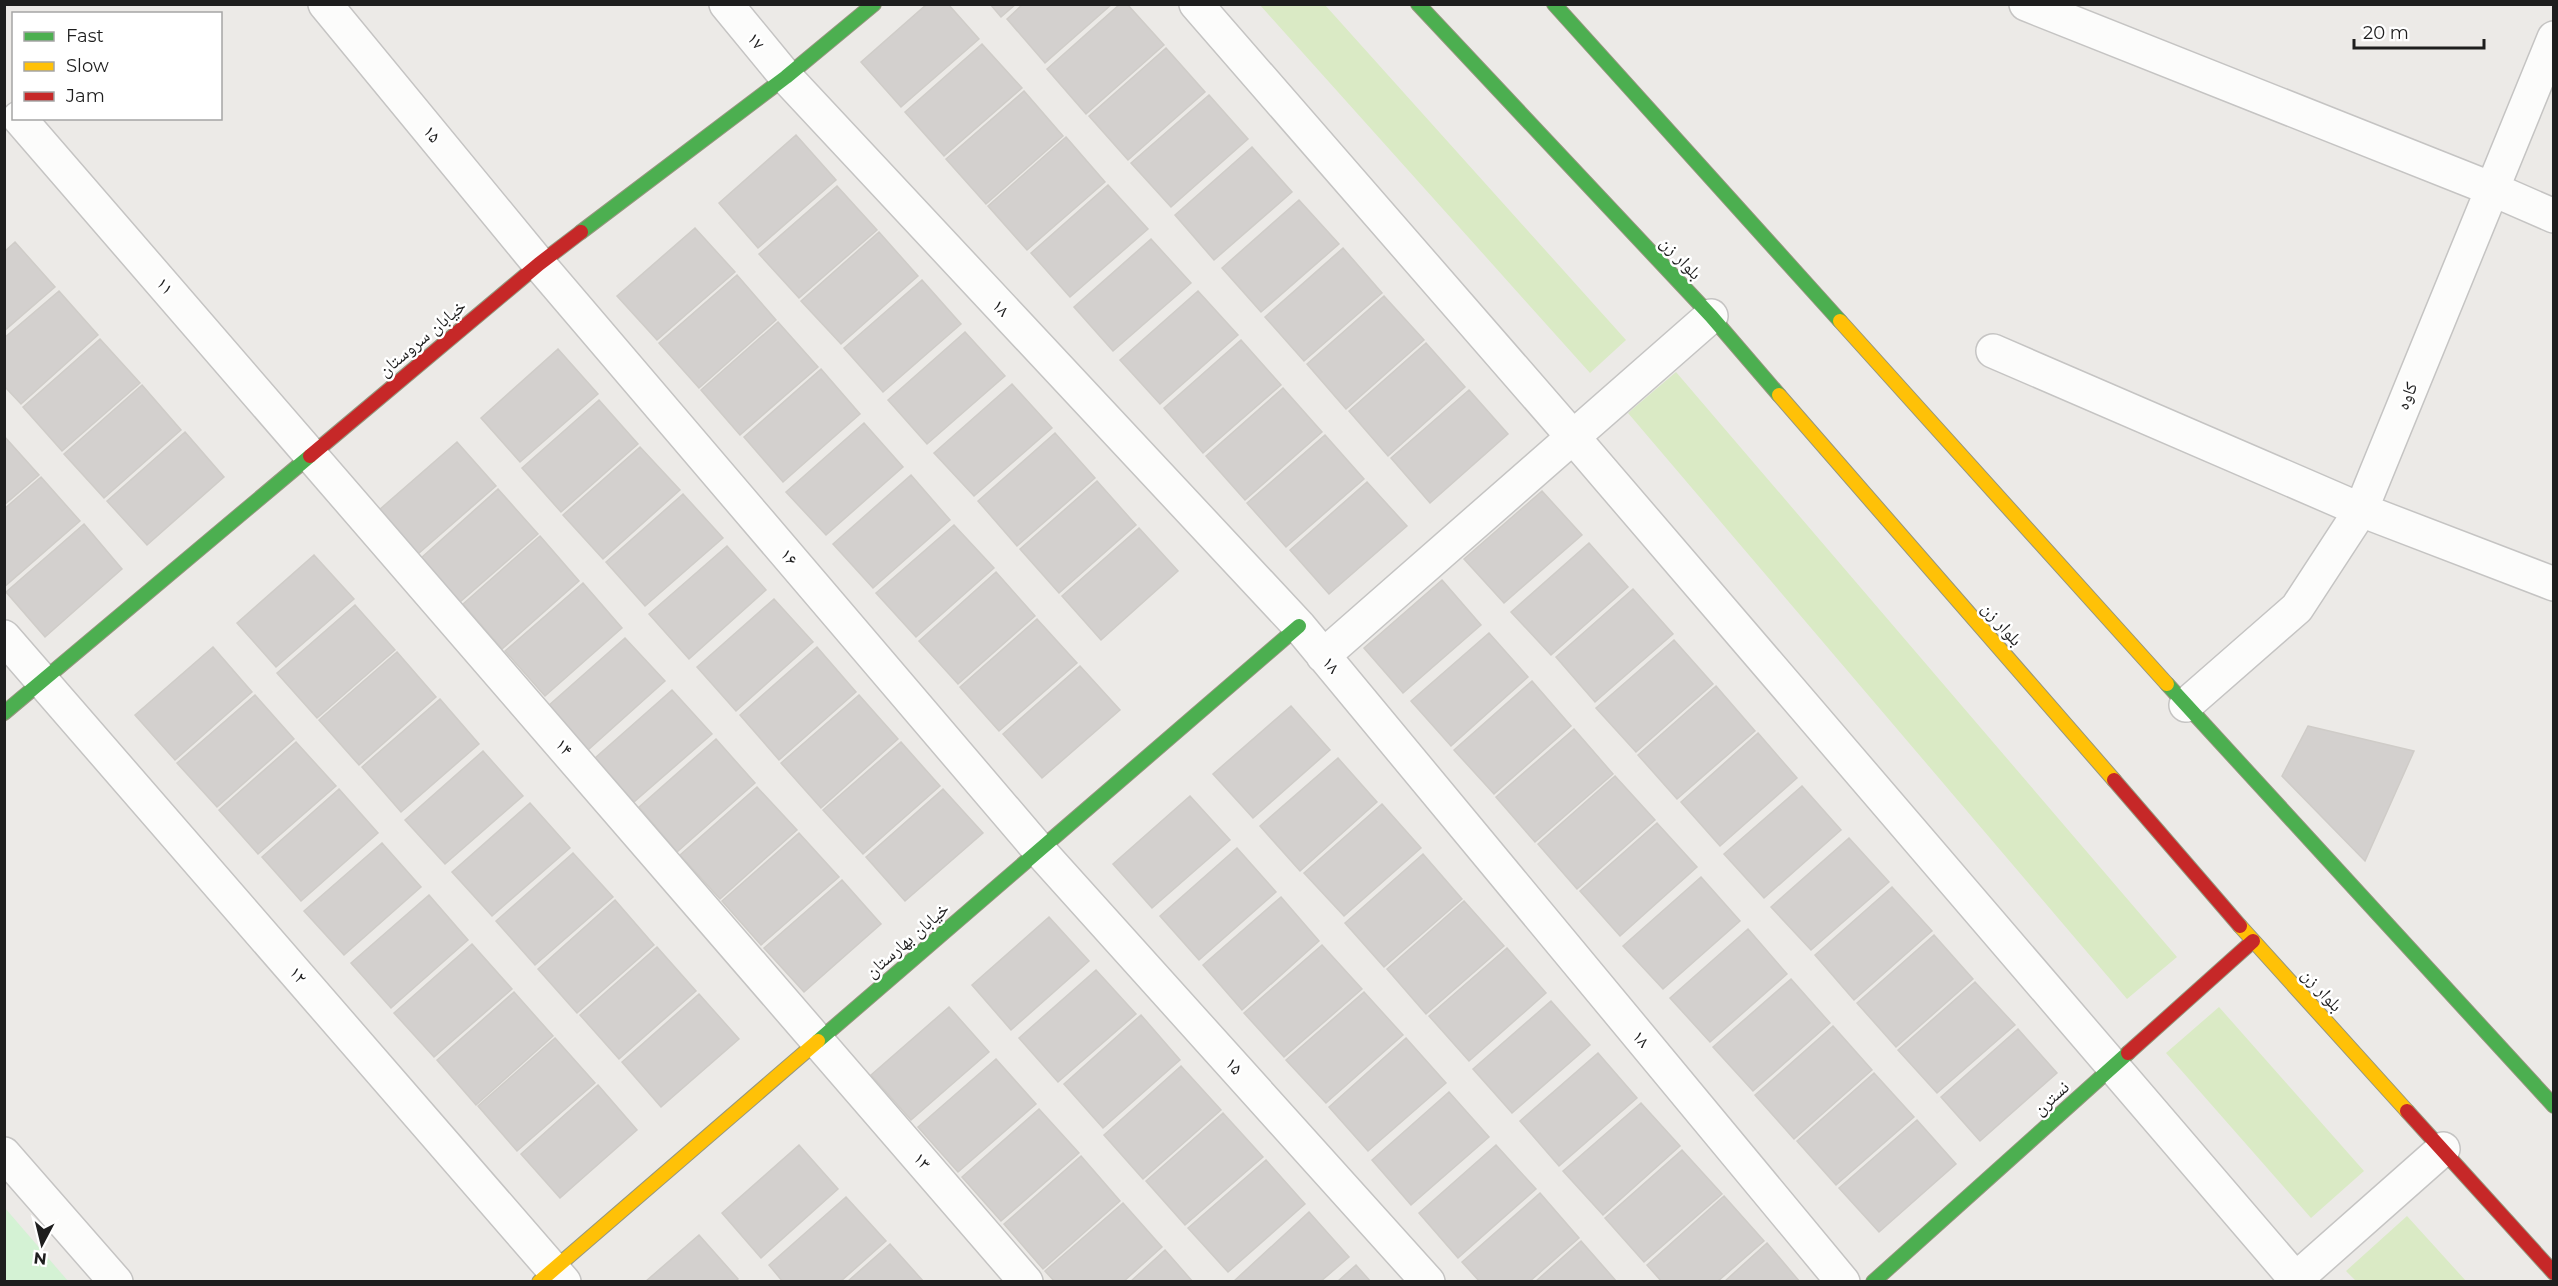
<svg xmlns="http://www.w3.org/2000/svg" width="2558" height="1286" font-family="Montserrat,'Noto Naskh Arabic',sans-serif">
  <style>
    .grass { fill: #daeac5 }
    .park { fill: #d4f2d4 }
    .building { fill: #d3d0ce; stroke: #cfccc8; stroke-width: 1.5 }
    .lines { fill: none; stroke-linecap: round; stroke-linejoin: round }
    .street-casing { stroke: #c5c4c3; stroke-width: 36 }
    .fast-casing { stroke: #95967e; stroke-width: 16 }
    .slow-casing { stroke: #95967e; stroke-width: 16 }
    .jam-casing { stroke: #95967e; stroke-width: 16 }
    .street { stroke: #fcfcfb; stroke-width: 33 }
    .fast { stroke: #4caf50; stroke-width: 14 }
    .slow { stroke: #ffc107; stroke-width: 14 }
    .jam { stroke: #c62828; stroke-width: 14 }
    .labels { text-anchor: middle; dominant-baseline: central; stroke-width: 5; stroke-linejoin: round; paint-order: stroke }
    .street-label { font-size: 18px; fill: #1e1e1e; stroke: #fff }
  </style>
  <rect width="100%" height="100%" fill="#eceae7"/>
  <path class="grass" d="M1260 5H1325L1626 340 1590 373Z
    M1676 372 2177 957 2127 999 1628 413Z
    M2219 1007 2364 1171 2311 1218 2166 1053Z
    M2407 1216 2466 1281H2356L2346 1271Z"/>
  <path class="park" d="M4 1208H5L68 1281H5Z"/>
  <path class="building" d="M927 4H948L979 39 901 107 861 62Z
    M990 4H1016L1001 17Z
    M1023 4H1112L1045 63 1007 19Z
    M1120 4H1127L1164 45 1086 114 1047 69Z
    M982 44 1022 88 944 156 905 112Z
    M1166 48 1205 92 1128 160 1089 116Z
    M1024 91 1063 136 986 204 946 159Z
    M1209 95 1248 139 1171 207 1131 163Z
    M796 135 836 180 758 248 719 203Z
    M1066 137 1105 182 1027 250 988 206Z
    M1252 147 1292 192 1214 260 1175 215Z
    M1108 185 1148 229 1070 297 1031 253Z
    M837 186 877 230 799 298 759 254Z
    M1299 200 1339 244 1261 312 1222 268Z
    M695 228 735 272 657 340 617 296Z
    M879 232 918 276 841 344 801 301Z
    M1151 239 1191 283 1113 351 1074 307Z
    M15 242 55 287 4 331V252Z
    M1343 248 1382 293 1304 361 1265 317Z
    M737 275 776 320 699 388 659 343Z
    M922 280 961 324 883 392 844 348Z
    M59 291 98 335 21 404 4 386V338Z
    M1198 291 1238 335 1160 404 1120 360Z
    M1384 296 1424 340 1346 409 1307 364Z
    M778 322 818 367 740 435 701 390Z
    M965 332 1005 376 927 444 888 400Z
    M100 339 140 383 62 451 23 407Z
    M1241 340 1281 385 1203 453 1164 408Z
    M1426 343 1465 387 1388 456 1349 411Z
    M558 349 598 394 520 462 481 418Z
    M821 369 860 414 783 482 744 437Z
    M1012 384 1052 428 974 496 934 453Z
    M142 385 181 430 104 498 64 454Z
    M1283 388 1322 432 1245 500 1206 456Z
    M1469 390 1508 434 1430 503 1391 458Z
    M599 400 638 444 561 512 522 468Z
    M864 423 903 467 826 535 786 492Z
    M185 432 224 477 147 545 107 501Z
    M1055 433 1095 478 1017 546 978 501Z
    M1325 435 1364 479 1286 547 1247 503Z
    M4 436 39 475 4 505Z
    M457 442 496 486 418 554 379 510Z
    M640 447 680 490 603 559 563 515Z
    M911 475 950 520 873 588 833 544Z
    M41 477 80 521 4 587V509Z
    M1097 481 1136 525 1059 593 1020 549Z
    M1367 482 1407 526 1329 594 1290 550Z
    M498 489 538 534 460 602 421 558Z
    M1542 491 1582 535 1504 603 1464 559Z
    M683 494 723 538 645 606 606 562Z
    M84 524 122 569 45 637 6 592Z
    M954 525 994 568 916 637 876 593Z
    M1139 528 1178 571 1101 640 1062 596Z
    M540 536 579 581 502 649 463 604Z
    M1589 543 1628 587 1551 655 1511 612Z
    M727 546 766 590 689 659 649 614Z
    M314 555 354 599 276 667 237 623Z
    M996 572 1035 616 958 684 919 641Z
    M1442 580 1481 625 1403 693 1364 648Z
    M583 583 622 628 545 696 505 651Z
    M1633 589 1673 634 1595 702 1556 657Z
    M774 599 813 642 736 711 697 667Z
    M355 605 395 650 317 718 277 673Z
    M1037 619 1077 663 999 731 960 687Z
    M1489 633 1528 677 1451 746 1411 701Z
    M625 638 665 681 588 750 548 706Z
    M1674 640 1713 684 1636 752 1596 708Z
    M213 647 252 692 175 760 135 715Z
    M817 647 856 692 779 760 740 715Z
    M397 652 436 697 359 765 319 720Z
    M1080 666 1120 710 1042 778 1003 734Z
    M1532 681 1571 726 1494 794 1454 750Z
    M1716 686 1755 731 1677 799 1638 755Z
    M672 690 712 734 634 802 595 758Z
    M255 695 294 739 217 807 177 763Z
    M859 695 898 739 821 808 781 763Z
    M440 699 479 744 401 812 362 767Z
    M1291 706 1330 750 1253 818 1213 774Z
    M2308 726 2414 751 2365 861 2282 776Z
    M1574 729 1613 774 1535 842 1496 797Z
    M1758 733 1797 778 1720 846 1681 802Z
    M716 739 755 783 677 852 639 807Z
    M296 742 336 786 258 854 219 810Z
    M901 742 940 786 863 854 823 810Z
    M483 751 523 796 445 864 405 820Z
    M1338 758 1377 802 1300 871 1260 826Z
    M1615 776 1655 820 1577 889 1538 844Z
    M1802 786 1841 830 1764 898 1724 854Z
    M757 787 797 830 720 899 680 855Z
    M339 789 378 833 301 901 262 857Z
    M943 789 983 833 905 901 866 857Z
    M1190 796 1230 840 1152 908 1113 864Z
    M530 803 570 848 492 916 452 872Z
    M1382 804 1421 848 1344 916 1304 873Z
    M1657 823 1697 867 1620 936 1580 891Z
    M799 833 839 877 761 945 722 901Z
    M1849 838 1889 882 1811 950 1771 907Z
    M382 843 421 887 344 955 304 911Z
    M1237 848 1276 892 1199 960 1160 916Z
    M573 853 613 897 535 965 496 921Z
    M1423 854 1462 899 1384 967 1345 923Z
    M1701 877 1740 921 1663 989 1623 946Z
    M842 880 881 924 804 992 764 948Z
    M1892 887 1932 931 1854 1000 1815 955Z
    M429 895 468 940 391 1008 351 963Z
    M1281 897 1319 941 1242 1010 1203 965Z
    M615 900 654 945 577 1013 538 969Z
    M1464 901 1504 946 1426 1014 1387 969Z
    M1049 917 1089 961 1011 1030 972 985Z
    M1748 929 1787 974 1710 1042 1670 998Z
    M1934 935 1973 979 1896 1047 1857 1003Z
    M472 944 512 989 434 1057 394 1013Z
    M1322 945 1362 989 1284 1057 1244 1013Z
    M657 947 696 991 619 1059 580 1015Z
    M1507 948 1546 993 1469 1061 1429 1016Z
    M1096 970 1136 1014 1058 1082 1019 1038Z
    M1791 979 1830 1023 1753 1091 1713 1047Z
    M1975 982 2015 1025 1937 1093 1898 1050Z
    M514 992 553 1036 476 1105 437 1060Z
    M1364 992 1403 1035 1326 1103 1286 1060Z
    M699 994 739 1039 661 1107 622 1062Z
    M1551 1001 1590 1045 1512 1113 1473 1069Z
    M949 1007 989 1052 911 1120 871 1075Z
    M1141 1015 1180 1060 1103 1128 1064 1084Z
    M1833 1026 1872 1070 1794 1139 1755 1095Z
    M2018 1029 2057 1073 1980 1141 1941 1097Z
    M555 1038 595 1083 517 1151 478 1106Z
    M1406 1038 1446 1083 1368 1151 1329 1107Z
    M1598 1053 1637 1098 1559 1166 1520 1121Z
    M996 1059 1036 1104 958 1172 918 1127Z
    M1181 1066 1221 1110 1143 1179 1104 1135Z
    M1874 1073 1914 1117 1836 1185 1797 1141Z
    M598 1085 637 1130 560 1198 521 1154Z
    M1449 1092 1489 1137 1411 1205 1372 1160Z
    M1641 1103 1680 1146 1603 1215 1563 1171Z
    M1039 1109 1079 1153 1001 1221 962 1177Z
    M1223 1113 1263 1157 1185 1225 1146 1181Z
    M1917 1120 1956 1164 1879 1232 1839 1188Z
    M799 1145 838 1189 761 1258 722 1213Z
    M1496 1145 1536 1189 1458 1258 1419 1213Z
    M1682 1150 1722 1194 1644 1262 1605 1218Z
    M1081 1156 1120 1201 1043 1269 1004 1224Z
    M1266 1160 1305 1204 1228 1272 1188 1228Z
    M1540 1193 1579 1238 1529 1282H1480L1462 1262Z
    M1724 1196 1764 1241 1717 1282H1662L1647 1265Z
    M846 1197 886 1241 840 1282H783L769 1265Z
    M1123 1203 1162 1247 1123 1282H1055L1045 1271Z
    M1309 1212 1349 1257 1320 1282H1233Z
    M699 1235 738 1279 735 1282H645Z
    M1581 1241 1617 1282H1535Z
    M1767 1243 1800 1282H1724Z
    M890 1244 924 1282H847Z
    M1165 1250 1193 1282H1130Z
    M1356 1265 1371 1282H1337Z"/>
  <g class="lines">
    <defs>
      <path id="street" d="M325 4 539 264 1039 850 1428 1282
        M726 4 786 77 1299 626 1843 1282
        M1196 4 1573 437 2298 1282
        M2026 4 2492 189 2554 216
        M19 118 1026 1282
        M1993 351 2361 510 2554 584
        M4 637 564 1282
        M1323 656 1711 316
        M2186 705 2297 608 2361 510 2554 38
        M4 1154 116 1282
        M2296 1279 2443 1149"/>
      <path id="fast" d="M1418 4 1711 316 1779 395
        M1554 4 1840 321
        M581 232 786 77 874 4
        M2167 684 2554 1106
        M4 713 310 456
        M818 1041 1299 626
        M1873 1282 2128 1053"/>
      <path id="slow" d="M1840 321 2167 684
        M1779 395 2114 780
        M2240 926 2407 1111
        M539 1282 818 1041"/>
      <path id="jam" d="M310 456 539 264 581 232
        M2114 780 2240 926
        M2128 1053 2253 941
        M2407 1111 2554 1273"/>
    </defs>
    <use href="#street" class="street-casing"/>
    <use href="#fast" class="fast-casing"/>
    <use href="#slow" class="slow-casing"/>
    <use href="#jam" class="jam-casing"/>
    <use href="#street" class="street"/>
    <use href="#fast" class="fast"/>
    <use href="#slow" class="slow"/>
    <use href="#jam" class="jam"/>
  </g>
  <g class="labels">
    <g class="street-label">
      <text transform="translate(756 41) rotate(51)">۱۷</text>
      <text transform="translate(432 134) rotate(51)">۱۵</text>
      <text transform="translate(1681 258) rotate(47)">بلوار زن</text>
      <text transform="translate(165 286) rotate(49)">۱۱</text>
      <text transform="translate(1001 308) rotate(47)">۱۸</text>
      <text transform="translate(422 338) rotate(-40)">خیابان سروستان</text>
      <text transform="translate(2407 396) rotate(-68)">کاوه</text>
      <text transform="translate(789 557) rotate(49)">۱۶</text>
      <text transform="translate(2002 624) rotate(49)">بلوار زن</text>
      <text transform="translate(1331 665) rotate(50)">۱۸</text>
      <text transform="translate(564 747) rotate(49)">۱۴</text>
      <text transform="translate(907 940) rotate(-41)">خیابان بهارستان</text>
      <text transform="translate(298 975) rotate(49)">۱۲</text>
      <text transform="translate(2322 990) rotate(48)">بلوار زن</text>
      <text transform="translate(1641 1039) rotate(50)">۱۸</text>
      <text transform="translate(1234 1066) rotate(48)">۱۵</text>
      <text transform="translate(2051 1098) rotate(-42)">نسترن</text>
      <text transform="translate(922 1161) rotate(49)">۱۳</text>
    </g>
  </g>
  <rect width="2558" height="1286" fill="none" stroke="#1e1e1e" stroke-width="12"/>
  <rect x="12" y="12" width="210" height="108" fill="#ffffff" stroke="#a5a5a5" stroke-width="1.5"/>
  <rect x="24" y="32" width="30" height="9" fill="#4caf50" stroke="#a5a5a5" stroke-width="1.5"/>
  <text x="66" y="42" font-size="18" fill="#1e1e1e">Fast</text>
  <rect x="24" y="62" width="30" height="9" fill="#ffc107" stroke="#a5a5a5" stroke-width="1.5"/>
  <text x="66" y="72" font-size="18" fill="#1e1e1e">Slow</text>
  <rect x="24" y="92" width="30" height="9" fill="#c62828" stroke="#a5a5a5" stroke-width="1.5"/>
  <text x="66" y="102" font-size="18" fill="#1e1e1e">Jam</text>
  <g transform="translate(42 1244) rotate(187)" stroke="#ffffff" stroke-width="4.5" paint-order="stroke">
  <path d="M0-4.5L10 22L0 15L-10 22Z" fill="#1e1e1e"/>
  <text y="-9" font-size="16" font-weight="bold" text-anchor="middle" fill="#1e1e1e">N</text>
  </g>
  <path d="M2354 39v9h130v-9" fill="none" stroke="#1e1e1e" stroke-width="3"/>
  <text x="2363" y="39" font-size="18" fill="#1e1e1e" stroke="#ffffff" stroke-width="4.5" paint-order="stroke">20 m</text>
</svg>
